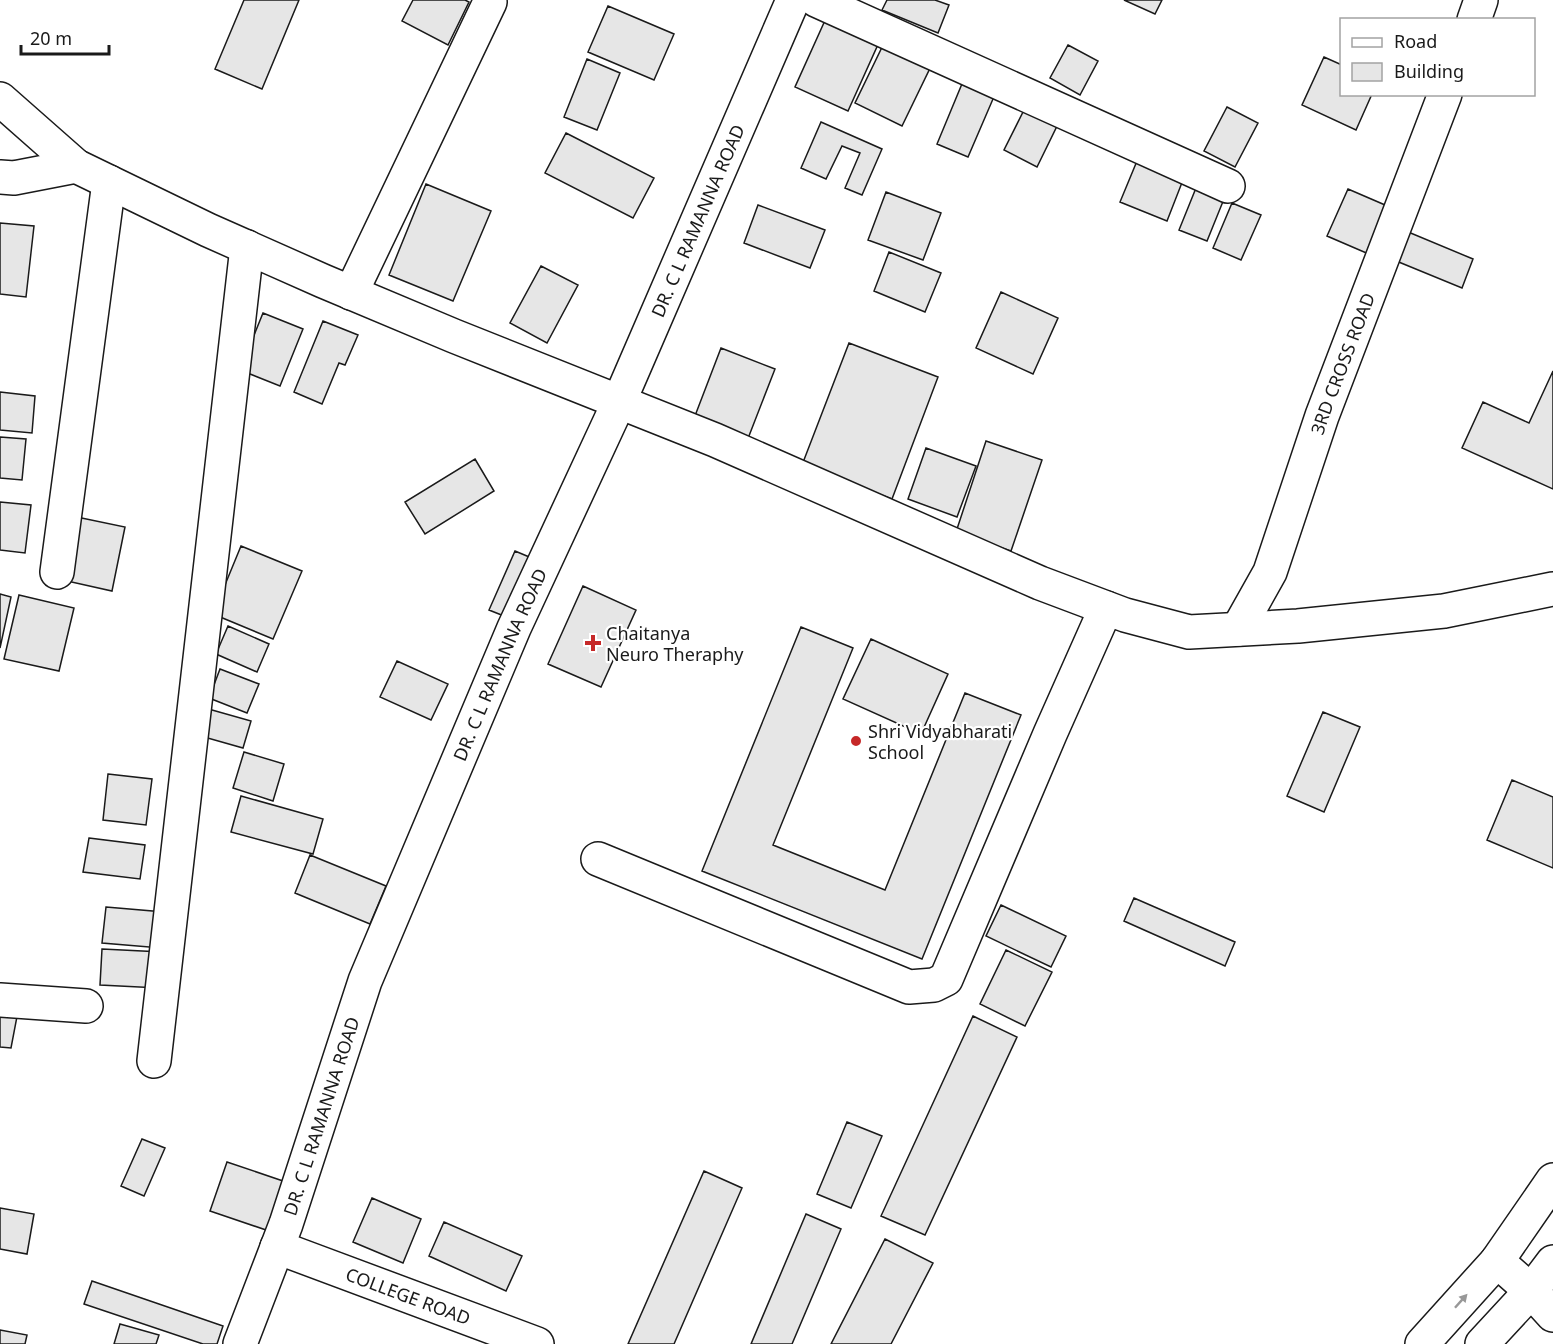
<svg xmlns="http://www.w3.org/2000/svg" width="1553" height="1344" font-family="'Noto Sans',sans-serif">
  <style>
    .building { fill: #e6e6e6; stroke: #1a1a1a; stroke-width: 1.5 }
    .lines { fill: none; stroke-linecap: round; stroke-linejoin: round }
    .minor-casing { stroke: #1a1a1a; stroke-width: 36 }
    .major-casing { stroke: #1a1a1a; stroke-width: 36 }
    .minor { stroke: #fff; stroke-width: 33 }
    .major { stroke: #fff; stroke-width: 33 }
    .oneway { fill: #989898 }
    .poi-dot { fill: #c62828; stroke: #fff; stroke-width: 2 }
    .labels { text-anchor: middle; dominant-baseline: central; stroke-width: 4.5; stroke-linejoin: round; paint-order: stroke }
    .street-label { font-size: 18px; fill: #1a1a1a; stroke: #fff }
    .poi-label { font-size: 18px; fill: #1a1a1a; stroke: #fff; text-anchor: start }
  </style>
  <rect width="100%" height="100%" fill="#fff"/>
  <path class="building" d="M244 0H299L262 89 215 69Z
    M413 0H465L469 2 448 45 402 21Z
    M887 0H935L949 5 938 33 882 10Z
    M1124 0H1162L1155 14Z
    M608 6 674 34 654 80 588 52Z
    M827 16 880 40 848 111 795 87Z
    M886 39 933 62 902 126 855 103Z
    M1068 45 1098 61 1080 95 1050 78Z
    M1324 57 1342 65V94H1372L1356 130 1302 105Z
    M587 59 620 73 597 130 564 117Z
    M964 79 996 92 968 157 937 144Z
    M1227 107 1258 123 1235 167 1204 151Z
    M1025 108 1058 124 1037 167 1004 150Z
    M821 122 882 149 862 195 845 188 860 153 842 146 826 179 801 168Z
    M566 133 654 178 633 218 545 173Z
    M1137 161 1183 180 1167 221 1120 202Z
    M426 184 491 211 453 301 389 275Z
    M1196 188 1224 199 1207 241 1179 230Z
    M1348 189 1392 208 1371 255 1327 236Z
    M886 192 941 213 923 260 868 240Z
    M1232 203 1261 215 1241 260 1213 248Z
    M758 205 825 230 810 268 744 243Z
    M0 223 34 226 26 297 0 294Z
    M1401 229 1473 259 1462 288 1389 258Z
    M889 252 941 273 925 312 874 291Z
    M541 266 578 285 547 343 510 323Z
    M1001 292 1058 318 1033 374 976 348Z
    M263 313 303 329 280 386 240 370Z
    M323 321 358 335 345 365 339 363 322 404 294 392Z
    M849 343 938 377 892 499 802 465Z
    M721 348 775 369 747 441 693 421Z
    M1553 371V489L1462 448 1483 402 1529 423Z
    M0 392 35 396 32 433 0 430Z
    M0 437 26 439 22 480 0 478Z
    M986 441 1042 460 1011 551 956 532Z
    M926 448 976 466 957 517 908 499Z
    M475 459 494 491 425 534 405 502Z
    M0 502 31 505 25 553 0 550Z
    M72 516 125 527 112 591 58 579Z
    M241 546 302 571 273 639 213 614Z
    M515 551 534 559 509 618 489 610Z
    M583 586 636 610 601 687 548 664Z
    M0 594 11 597 0 648Z
    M19 595 74 608 59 671 4 659Z
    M228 626 269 644 257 672 216 654Z
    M801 627 853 648 773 845 885 890 965 693 1021 715 922 959 702 871Z
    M871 639 948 674 921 734 843 699Z
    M397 661 448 684 431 720 380 697Z
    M220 669 259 684 247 713 209 698Z
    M205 708 251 721 243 748 197 735Z
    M1323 712 1360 727 1324 812 1287 796Z
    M244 752 284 764 273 801 233 788Z
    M108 774 152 779 146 825 103 820Z
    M1512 780 1553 797V868L1487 840Z
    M241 796 323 819 313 854 231 832Z
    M89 838 145 845 140 879 83 872Z
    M310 855 386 886 370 924 295 893Z
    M1134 898 1235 942 1225 966 1124 921Z
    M1001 905 1066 936 1051 967 986 936Z
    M106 907 164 912 161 948 102 943Z
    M102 949 162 952 159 988 100 985Z
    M1006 950 1052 972 1025 1026 980 1004Z
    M0 1003 19 1006 11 1048 0 1047Z
    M973 1016 1017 1037 925 1235 881 1216Z
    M847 1122 882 1136 851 1208 817 1194Z
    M142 1139 165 1148 144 1196 121 1186Z
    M227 1162 286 1182 269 1231 210 1211Z
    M704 1171 742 1188 674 1344H628Z
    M372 1198 421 1219 403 1263 353 1242Z
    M0 1208 34 1214 27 1254 0 1249Z
    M806 1214 841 1229 792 1344H751Z
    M444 1222 522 1256 506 1291 429 1256Z
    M885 1239 933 1263 891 1344H831Z
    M92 1281 223 1326 217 1344H203L84 1304Z
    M120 1324 159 1335 156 1344H114Z
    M0 1330 27 1335 25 1344H0Z"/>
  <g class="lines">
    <defs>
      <g id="minor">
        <path d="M816 0 1228 186"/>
        <path d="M1474 20 1481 0"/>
        <path d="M0 99 76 166 208 230 323 281 454 336 715 440 1040 583 1125 615 1189 632 1298 626 1444 611 1553 589"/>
        <path d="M0 177 14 178 76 166"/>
        <path d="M351 293 490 2"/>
        <path d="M57 572 109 182"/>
        <path id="s1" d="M1238 629 1270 572 1322 416 1445 94"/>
        <path d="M598 859 909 987 934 985 946 979 1050 734 1106 608"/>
        <path d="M0 1000 86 1006"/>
        <path d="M154 1061 247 247"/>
        <path id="s2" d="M277 1247 537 1344"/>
        <path d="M1497 1261 1531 1291 1553 1315"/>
        <path id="s3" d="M240 1344 286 1224 365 981 514 628 619 402 793 0"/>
      </g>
      <path id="major" d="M1422 1344 1497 1261 1553 1180
        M1482 1344 1531 1291 1553 1262"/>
    </defs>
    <use href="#minor" class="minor-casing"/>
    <use href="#major" class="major-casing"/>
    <use href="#minor" class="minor"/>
    <use href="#major" class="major"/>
  </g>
  <defs><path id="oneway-solid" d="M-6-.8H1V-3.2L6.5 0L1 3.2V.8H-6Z" transform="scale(1.5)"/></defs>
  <use class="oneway" href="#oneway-solid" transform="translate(1461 1301) rotate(-48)"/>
  <g class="poi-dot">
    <path d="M590 634h6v6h6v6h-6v6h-6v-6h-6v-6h6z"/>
    <circle cx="856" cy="741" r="6"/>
  </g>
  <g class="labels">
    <g class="street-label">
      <text stroke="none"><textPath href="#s3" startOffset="1214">DR. C L RAMANNA ROAD</textPath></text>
      <text stroke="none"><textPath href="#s1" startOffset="286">3RD CROSS ROAD</textPath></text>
      <text stroke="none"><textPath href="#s3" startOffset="728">DR. C L RAMANNA ROAD</textPath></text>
      <text stroke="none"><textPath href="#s3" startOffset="242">DR. C L RAMANNA ROAD</textPath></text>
      <text stroke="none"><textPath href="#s2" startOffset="140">COLLEGE ROAD</textPath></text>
    </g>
    <g class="poi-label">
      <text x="606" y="633">Chaitanya<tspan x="606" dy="21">Neuro Theraphy</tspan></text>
      <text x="868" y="731">Shri Vidyabharati<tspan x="868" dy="21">School</tspan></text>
    </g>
  </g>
  <rect x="1340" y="18" width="195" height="78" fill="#ffffff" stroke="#a3a3a3" stroke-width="1.5"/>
  <rect x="1352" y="38" width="30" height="9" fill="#ffffff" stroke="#a3a3a3" stroke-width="1.5"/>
  <text x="1394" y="48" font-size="18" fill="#1a1a1a">Road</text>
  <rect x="1352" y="63" width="30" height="18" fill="#e6e6e6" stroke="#a3a3a3" stroke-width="1.5"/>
  <text x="1394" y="78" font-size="18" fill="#1a1a1a">Building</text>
  <path d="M21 45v9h88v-9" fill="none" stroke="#1a1a1a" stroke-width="3"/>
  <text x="30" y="45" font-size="18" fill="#1a1a1a" stroke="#ffffff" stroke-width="4.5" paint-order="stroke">20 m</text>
</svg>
